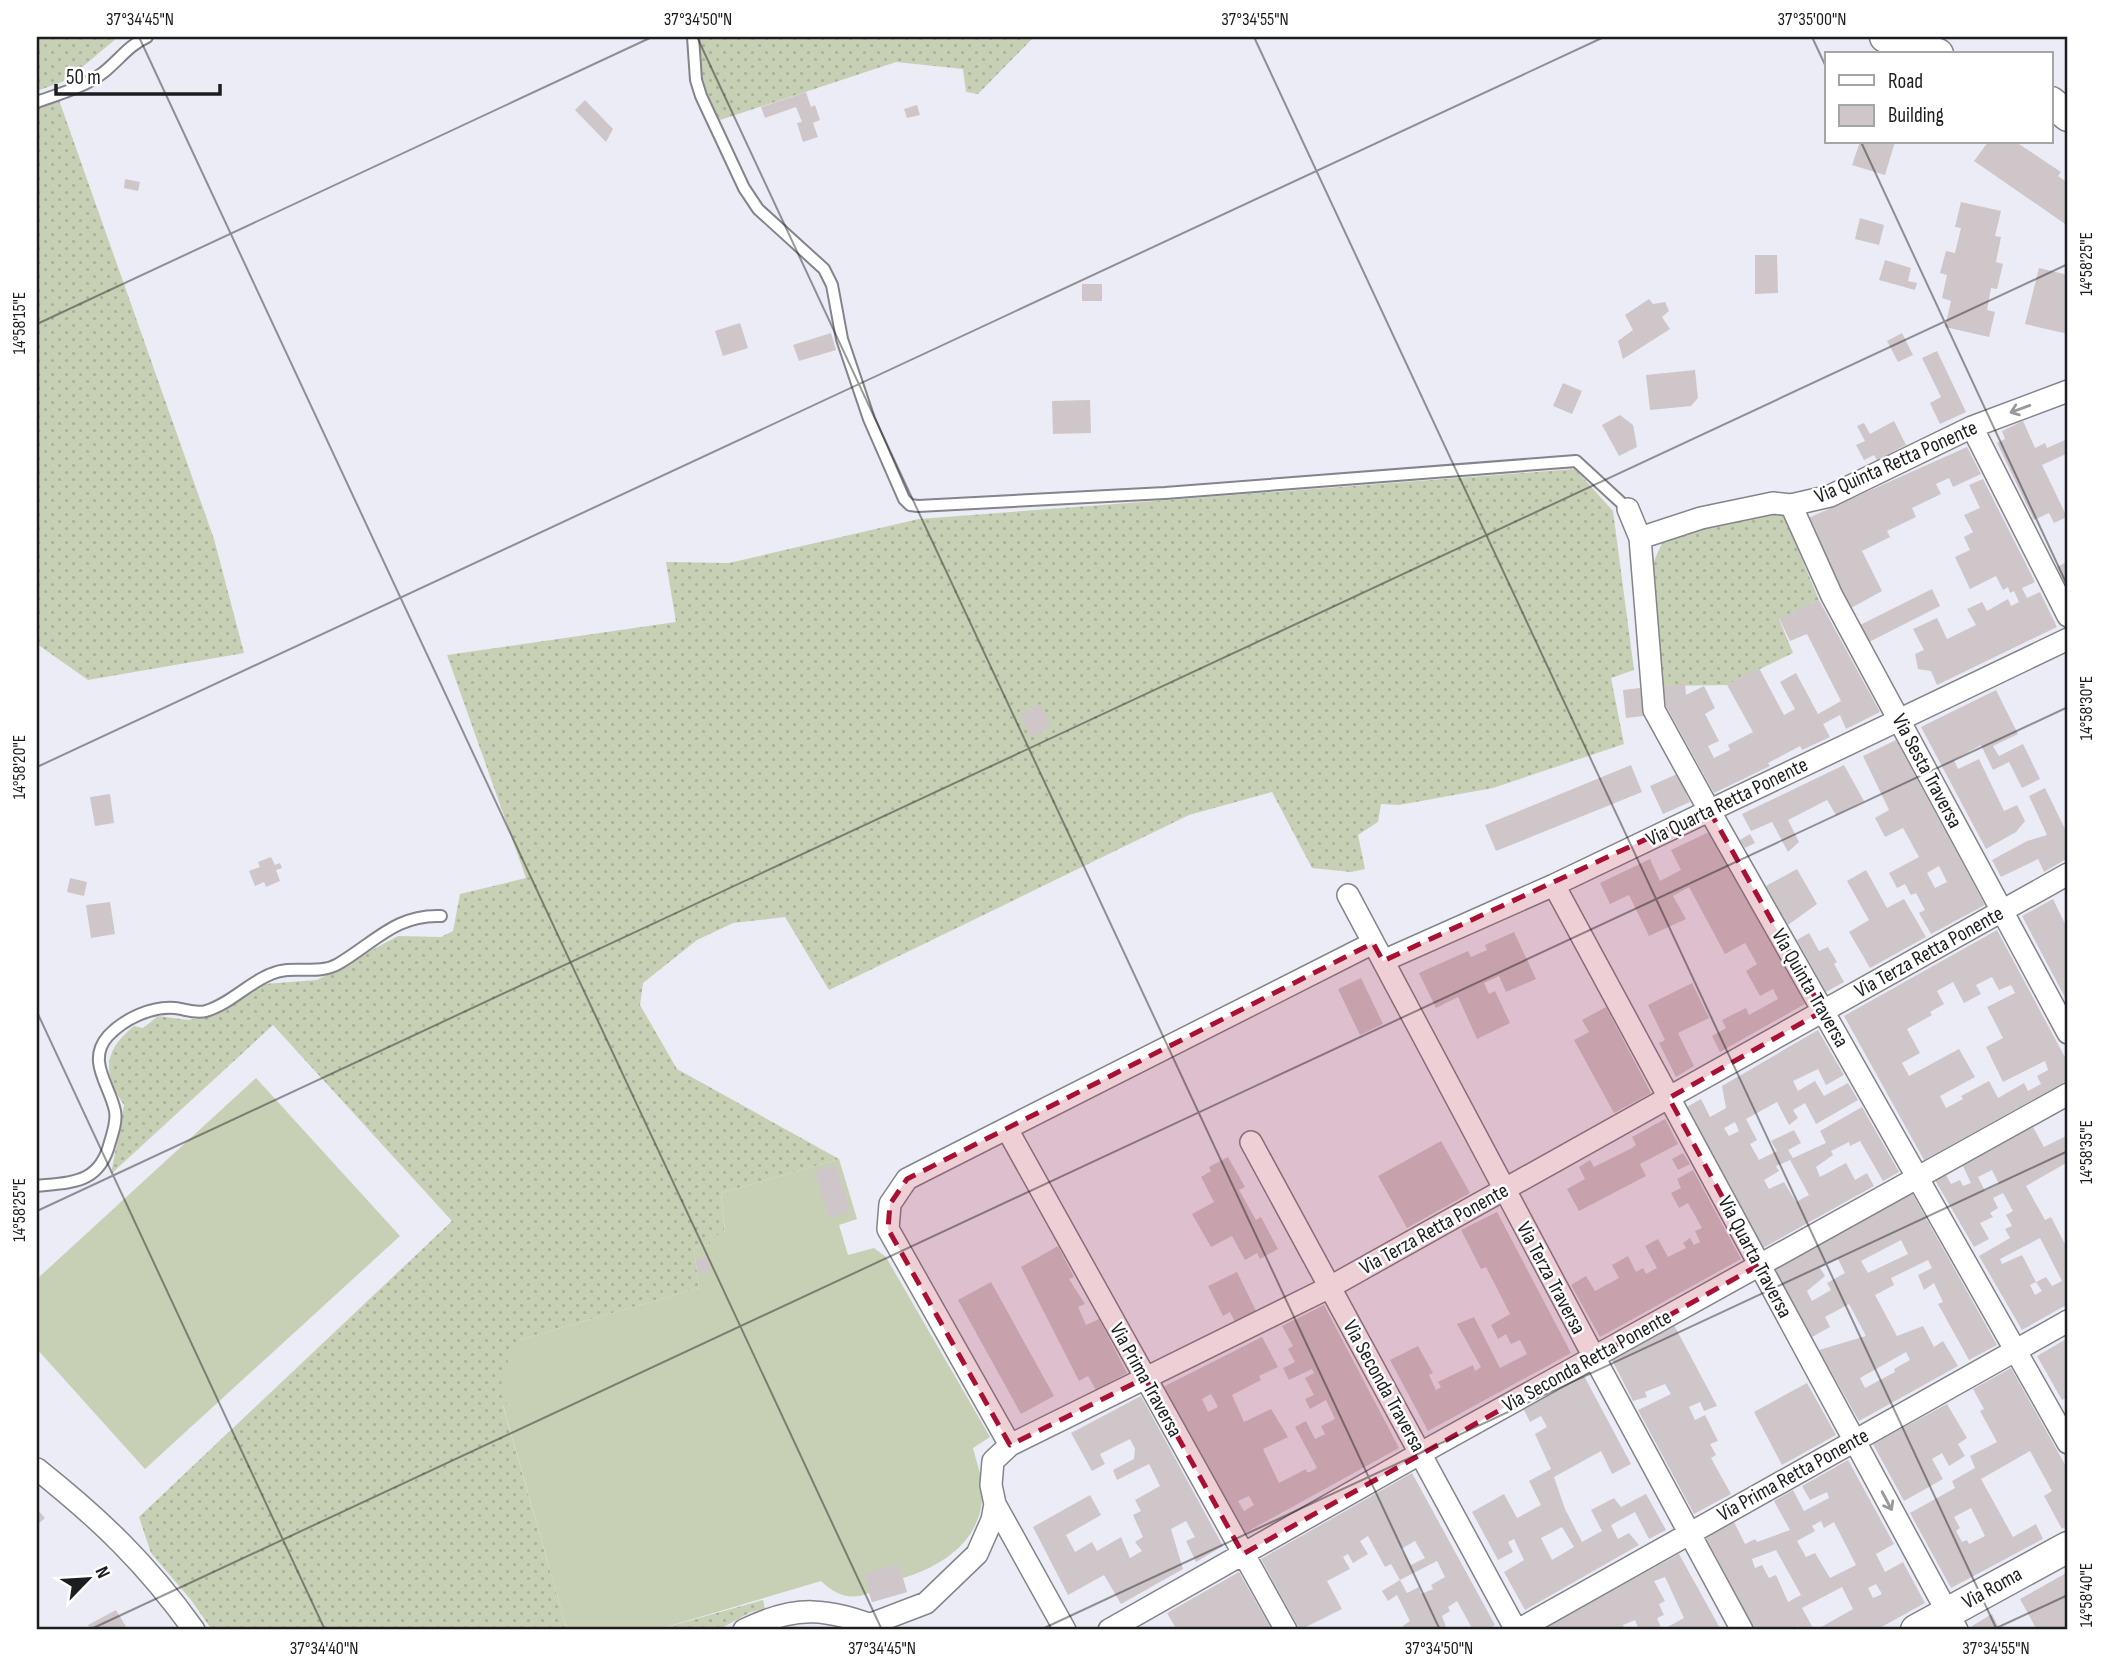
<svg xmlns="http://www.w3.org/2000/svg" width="2105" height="1667" font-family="'Sofia Sans Condensed',sans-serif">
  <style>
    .grass { fill: url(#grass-dots) }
    .pitch { fill: #c7d0b4 }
    .building { fill: #cfc6ca; fill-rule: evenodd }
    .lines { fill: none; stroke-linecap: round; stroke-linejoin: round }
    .lane-casing { stroke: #83848c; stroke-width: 14 }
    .street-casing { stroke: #83848c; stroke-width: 24 }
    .secondary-casing { stroke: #83848c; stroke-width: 33 }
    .lane { stroke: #fff; stroke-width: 10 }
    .street { stroke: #fff; stroke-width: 21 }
    .secondary { stroke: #fff; stroke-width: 30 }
    .oneway { stroke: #99999b }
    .marked { fill: #a91134; fill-opacity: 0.2; stroke: #a91134; stroke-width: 5; stroke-dasharray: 14 9; stroke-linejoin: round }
    .ticks { fill: none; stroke: #1c1d20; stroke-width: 2; stroke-opacity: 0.45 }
    .labels { text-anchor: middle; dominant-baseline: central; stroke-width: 5; stroke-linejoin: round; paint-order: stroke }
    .street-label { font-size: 21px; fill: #1c1d20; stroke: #fff }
    .neatline { fill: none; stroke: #1c1d20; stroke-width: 2.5 }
    .ticks-label { font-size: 18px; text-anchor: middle; fill: #1c1d20 }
  </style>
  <defs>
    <pattern id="grass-dots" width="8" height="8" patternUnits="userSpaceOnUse" patternTransform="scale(1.75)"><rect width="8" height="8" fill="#c7d0b4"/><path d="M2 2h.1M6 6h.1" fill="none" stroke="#aab29a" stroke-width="1.8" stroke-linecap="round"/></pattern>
  </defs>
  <rect width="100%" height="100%" fill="#ebecf5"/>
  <path class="grass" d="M37 37H118L67 80 37 91Z
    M699 37H1034L978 94 966 92 963 69 896 62 720 120 700 82Z
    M59 100 214 539 244 653 88 680 37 644V108Z
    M1575 469 1613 511 1634 670 1611 678 1624 744 1493 788 1399 805 1381 804 1378 822 1358 835 1365 869 1351 872 1312 868 1272 792 1189 815 829 990 785 917 733 923 697 940 643 983 640 1005 677 1069 839 1159 721 1193 725 1234 710 1245 694 1248 699 1288 519 1340 507 1405 503 1406 567 1630H212L191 1600 151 1553 139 1517 452 1221 273 1025 111 1174 124 1105C102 1073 103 1051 134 1026L143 1028 158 1016 188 1020 205 1017 264 984 317 980 398 936 441 937 453 931 460 894 526 878 447 655 676 622 666 562 729 563 919 519Z
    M1772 511 1783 514 1819 600 1779 619 1793 653 1727 685 1663 686 1653 563 1662 543 1670 536Z
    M763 1600 765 1609 751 1612 718 1630H656Z"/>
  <path class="pitch" d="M256 1078 400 1236 145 1469 37 1349V1279Z
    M839 1159 857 1219 839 1225 848 1255 874 1248 886 1257 990 1437 973 1448C976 1460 981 1474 982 1486 986 1537 946 1565 903 1578L907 1592 872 1602 869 1593C850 1601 836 1595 821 1581L656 1630H567L503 1405 507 1404 500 1377 519 1340 699 1288 694 1248 710 1245 709 1237 725 1233 721 1193Z"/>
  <path class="building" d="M806 92 811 107 815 105 820 120 813 123 818 137 803 142 797 123 802 122 796 107 765 118 761 107Z
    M585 100 613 129 606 142 575 110Z
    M917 105 920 115 907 118 904 109Z
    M1860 142H1895L1885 175 1852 165Z
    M1988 142H2016L2061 172 2058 176 2068 183V226L1974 161Z
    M125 179 140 182 138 191 124 188Z
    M1961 202 2001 211 1995 236 2001 237 1996 262 2003 264 1997 289 1991 288 1987 310 1995 312 1989 337 1945 327 1951 301 1942 298 1947 275 1940 273 1946 251 1955 253 1961 228 1955 227Z
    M1860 218 1884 225 1879 245 1855 239Z
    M1755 255H1777L1778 293 1755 294Z
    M1885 260 1911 268 1908 281 1917 283 1915 290 1879 280Z
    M2039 268 2068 275V334L2025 324Z
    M1082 284H1102V301H1082Z
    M1649 299 1653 304 1665 302 1669 311 1662 317 1670 329 1623 359 1618 341 1633 330 1625 315Z
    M740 323 748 348 723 356 715 331Z
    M831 333 836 350 799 361 793 345Z
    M1902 333 1913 355 1898 362 1887 341Z
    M1937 351 1966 412 1940 424 1930 403 1941 397 1922 358Z
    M1695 370 1698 398 1691 406 1650 410 1646 375Z
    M1563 383 1582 391 1572 414 1553 406Z
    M1090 400 1091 433 1053 434 1052 401Z
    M1620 415 1633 425 1637 447 1619 456 1602 425Z
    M1894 421 1906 445 1877 460 1874 455 1864 460 1856 445 1865 441 1857 426 1864 423 1870 434Z
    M2023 421 2035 448 2045 443 2047 448 2065 440 2068 446V453L2042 465 2067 517 2054 523 2049 513 2034 520 1997 443 2005 439 2002 431Z
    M1967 447 1981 474 1953 487 1949 478 1936 484 1941 494 1912 508 1916 517 1887 531 1890 537 1862 551 1882 591 1851 608 1804 520Z
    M1983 479 2035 582 2022 588 2027 598 2040 592 2057 627 1937 685 1931 671 1918 669 1915 654 1924 650 1913 629 1937 618 1947 639 1976 625 1967 609 1982 602 1987 611 2008 599 2011 606 2019 602 2014 591 2010 593 2008 587 2003 590 1996 576 1970 589 1955 557 1970 550 1964 537 1973 532 1964 515 1980 508 1969 485Z
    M2068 561V590L2057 567Z
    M1932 589 1940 606 1869 642 1860 625Z
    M1819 600 1880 712 1846 729 1840 715 1823 724 1830 737 1802 750 1800 746 1768 763 1770 766 1714 793 1666 706 1663 686 1685 684 1686 695 1704 686 1715 708 1705 714 1719 741 1708 746 1714 758 1730 750 1728 745 1753 732 1727 685 1759 668 1784 715 1795 709 1780 682 1796 673 1818 714 1841 701 1807 634 1790 641 1779 618Z
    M1640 688 1644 716 1626 718 1623 690Z
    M1996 690 2018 734 1993 746 1999 756 2023 744 2040 779 2022 788 2009 762 1993 770 1981 745 1954 760 1958 769 1979 759 2004 811 2017 805 2025 821 2016 832 1986 849 1921 727Z
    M1040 704 1051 727 1031 737 1020 714Z
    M1896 740 1985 905 1931 934 1919 913 1925 910 1916 893 1911 895 1905 884 1897 888 1889 873 1919 857 1903 828 1885 837 1875 818 1889 810 1863 756ZM1939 866 1947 882 1935 888 1927 873Z
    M1631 765 1642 792 1496 851 1485 825Z
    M1844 765 1864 801 1836 815 1827 800 1788 820 1799 842 1788 852 1772 822 1751 831 1742 814Z
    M1677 774 1690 802 1663 814 1650 786Z
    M2045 788 2068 835V858L2044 872 2038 859 2001 877 1992 860 2027 841 2047 835 2029 796Z
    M110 794 114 823 95 826 90 797Z
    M1709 832 1805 1004 1720 1052 1712 1036 1726 1028 1722 1020 1746 1008 1749 1015 1778 999 1773 989 1760 996 1746 971 1757 964 1745 943 1725 954 1689 887 1673 896 1686 919 1649 936 1629 895 1610 904 1600 883 1650 859 1660 881 1681 870 1671 850Z
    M1750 834 1755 843 1745 848 1740 840Z
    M271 857 275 865 280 863 282 868 276 870 280 881 266 887 264 882 255 886 249 871 260 867 258 862Z
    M1797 869 1817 904 1788 925 1766 886Z
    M1866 870 1887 908 1904 899 1926 937 1870 968 1849 932 1869 920 1847 881Z
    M70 878 87 882 84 896 67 892Z
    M2053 899 2068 930V1003L2022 916Z
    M110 902 115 934 91 938 86 905Z
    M1997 930 2068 1063V1080L1924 1160 1844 1016ZM1992 977 1999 990 2011 985 2015 993 1987 1007 2003 1038 1986 1047 2003 1082 2045 1061 2048 1070 2037 1076 2041 1084 2028 1091 2024 1083 1998 1098 1989 1081 1961 1096 1963 1099 1946 1108 1940 1096 1975 1077 1959 1049 1909 1076 1902 1063 1920 1053 1907 1029 1932 1015 1930 1012 1944 1004 1937 991 1953 982 1964 1003 1981 994 1976 985Z
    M1514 932 1536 979 1506 992 1499 976 1484 983 1489 994 1495 991 1510 1023 1477 1039 1458 997 1436 1008 1419 973 1468 951 1471 957 1487 950 1485 945Z
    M1809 933 1819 951 1828 947 1837 962 1834 964 1844 982 1826 992 1797 940Z
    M1361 978 1383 1024 1360 1035 1338 989Z
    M1692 983 1709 1018 1678 1033 1694 1066 1676 1077 1659 1043 1665 1040 1648 1005Z
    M1606 1007 1651 1093 1614 1113 1574 1040 1589 1032 1582 1020Z
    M1818 1030 1844 1075 1826 1085 1818 1069 1793 1081 1798 1091 1815 1081 1824 1096 1848 1083 1858 1100 1816 1124 1805 1103 1793 1110 1798 1118 1789 1125 1777 1102 1746 1119 1757 1140 1750 1144 1759 1160 1777 1151 1771 1141 1794 1130 1801 1143 1788 1150 1793 1158 1826 1143 1820 1131 1862 1107 1899 1172 1883 1181 1860 1141 1850 1146 1849 1142 1831 1151 1833 1155 1816 1167 1820 1177 1846 1163 1855 1180 1867 1173 1874 1186 1763 1248 1685 1108 1701 1099 1710 1117 1726 1108 1722 1086ZM1735 1122 1739 1131 1729 1136 1724 1128ZM1790 1160 1809 1195 1796 1202 1784 1182 1769 1189 1764 1180 1779 1171 1776 1166Z
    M1665 1119 1678 1144 1640 1164 1646 1176 1579 1211 1567 1189 1585 1179 1579 1167 1590 1160 1594 1167 1632 1148 1636 1145 1632 1137Z
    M2033 1127 2044 1147 2068 1135V1162L2026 1186 2045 1220 2051 1217 2068 1250V1304L2022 1330 1979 1256 2010 1238 2005 1229 2012 1226 2006 1215 2013 1211 2003 1193 1993 1198 1998 1208 1990 1213 1993 1217 1980 1223 1989 1239 1974 1247 1935 1180 1946 1175 1951 1184 1960 1180 1963 1186 1971 1183 1963 1166ZM1992 1170 1999 1184 1985 1191 1978 1177ZM2040 1238 2062 1281 2052 1286 2046 1277 2036 1282 2042 1291 2035 1295 2030 1285 2036 1282 2022 1255 2002 1264 2000 1259Z
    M1441 1141 1470 1193 1407 1228 1378 1176Z
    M1683 1153 1690 1164 1678 1170 1672 1159Z
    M1228 1157 1245 1187 1239 1190 1256 1220 1261 1217 1278 1249 1260 1259 1257 1253 1245 1260 1232 1236 1211 1247 1192 1214 1214 1202 1201 1177 1211 1171 1209 1167Z
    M836 1165 850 1212 829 1218 815 1171Z
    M1693 1170 1741 1259 1600 1337 1571 1285 1586 1276 1595 1291 1619 1278 1612 1265 1628 1256 1636 1272 1643 1268 1646 1274 1657 1268 1645 1246 1658 1239 1668 1257 1686 1248 1683 1243 1690 1238 1694 1245 1700 1242 1695 1231 1702 1228 1688 1203 1679 1208 1671 1193 1681 1188 1677 1179Z
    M1912 1193 1997 1345 1969 1360 1938 1304 1943 1302 1934 1283 1924 1290 1918 1275 1932 1268 1928 1260 1891 1278 1894 1285 1875 1295 1897 1336 1923 1326 1934 1347 1943 1341 1958 1366 1859 1421 1819 1350 1866 1336 1849 1304 1825 1317 1830 1327 1812 1337 1774 1269ZM1901 1240 1908 1254 1868 1273 1861 1261ZM1838 1259 1845 1273 1827 1283 1831 1290 1812 1301 1807 1291 1825 1276 1820 1268ZM1906 1352 1910 1360 1894 1369 1895 1372 1865 1388 1860 1378Z
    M1497 1212 1571 1353 1428 1431 1390 1360 1418 1346 1433 1373 1429 1375 1436 1390 1441 1387 1438 1382 1473 1365 1475 1371 1481 1367 1457 1324 1474 1317 1500 1368 1527 1354 1520 1340 1511 1344 1506 1334 1498 1339 1491 1325 1510 1314 1486 1267 1481 1269 1461 1230Z
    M1058 1246 1074 1277 1069 1279 1085 1304 1078 1307 1086 1325 1099 1319 1127 1373 1096 1390 1088 1376 1079 1381 1021 1267Z
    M708 1257 710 1271 698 1273 696 1259Z
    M1237 1272 1257 1313 1236 1324 1230 1312 1223 1316 1208 1286Z
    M991 1282 1054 1396 1021 1414 958 1300Z
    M1324 1305 1399 1448 1245 1533 1163 1387 1262 1337 1278 1367 1259 1376 1261 1380 1232 1395 1244 1422 1271 1409 1288 1437 1263 1449 1279 1483 1306 1469 1307 1472H1310L1317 1468 1295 1427 1306 1421 1315 1439 1325 1434 1321 1426 1335 1419 1326 1400 1310 1409 1305 1399 1314 1395 1305 1378 1314 1373 1312 1369 1289 1380 1283 1368 1295 1362 1288 1349 1293 1346 1282 1326ZM1211 1394 1218 1407 1208 1412 1202 1399ZM1249 1496 1254 1505 1244 1511 1238 1501Z
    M1674 1325 1717 1406 1704 1411 1700 1402 1689 1407 1695 1420 1705 1415 1718 1441 1710 1444 1716 1455 1711 1458 1731 1494 1694 1514 1638 1410 1671 1394 1665 1384 1645 1392 1647 1397 1633 1401 1611 1358Z
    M2068 1338V1397L2062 1400 2037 1356Z
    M2011 1368 2068 1470V1525L2062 1529 2044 1496 2052 1491 2030 1451 1981 1479 2013 1537 2036 1524 2043 1539 1951 1588 1910 1513 1955 1488 1952 1481 1975 1468 1970 1456 1997 1442 1980 1411 1984 1409 1973 1389ZM1971 1508 1985 1536 1969 1544 1967 1540 1962 1542 1956 1531 1960 1528 1954 1517Z
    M1583 1374 1631 1464 1612 1474 1601 1451 1554 1477 1565 1509 1582 1542 1602 1531 1591 1510 1614 1498 1621 1507 1646 1494 1666 1530 1649 1539 1635 1512 1611 1525 1618 1539 1629 1533 1639 1545 1525 1610 1504 1572 1524 1560 1514 1539 1508 1542 1513 1552 1498 1560 1472 1512 1504 1494 1517 1518 1541 1505 1529 1481 1551 1469 1535 1434 1547 1427 1541 1416 1530 1422 1523 1408ZM1562 1527 1574 1547 1552 1560 1541 1538Z
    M1807 1383 1836 1435 1782 1465 1754 1412Z
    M1141 1396 1223 1546 1196 1562 1186 1541 1195 1537 1186 1521 1171 1529 1183 1569 1121 1604 1104 1575 1068 1595 1033 1527 1090 1495 1101 1515 1066 1535 1075 1552 1092 1542 1097 1551 1121 1537 1130 1558 1142 1551 1135 1542 1143 1537 1133 1515 1141 1511 1135 1500 1160 1486 1149 1464 1117 1480 1113 1470 1134 1459 1135 1449 1130 1439 1100 1454 1105 1464 1092 1471 1071 1433Z
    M1947 1404 1967 1438 1958 1444 1965 1456 1949 1466 1942 1453 1932 1459 1943 1479 1904 1501 1873 1444Z
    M1848 1460 1894 1544 1876 1554 1885 1572 1903 1562 1925 1603 1876 1630H1816L1853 1609 1842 1587 1802 1608 1814 1630H1800L1798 1626 1789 1630H1755L1706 1538 1734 1522 1745 1544 1755 1539 1757 1542 1790 1530 1774 1501 1793 1490 1804 1511 1829 1498 1827 1492 1810 1500 1802 1486ZM1821 1521 1824 1528 1834 1522 1856 1565 1830 1578 1815 1553 1806 1557 1797 1541 1815 1531 1812 1526ZM1776 1550 1801 1595 1788 1602 1776 1575 1769 1578 1762 1565 1755 1568 1752 1559ZM1876 1584 1882 1594 1873 1598 1868 1588Z
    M1412 1473 1495 1625 1485 1630H1473L1457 1601 1448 1607 1450 1611 1442 1616 1447 1630H1405L1403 1626 1410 1621 1397 1595 1388 1601 1382 1591 1400 1580 1407 1593 1419 1587 1421 1594 1433 1589 1431 1585 1445 1577 1437 1561 1400 1580 1391 1564 1385 1567 1368 1536 1360 1541 1368 1554 1353 1563 1348 1554 1343 1557 1350 1569 1327 1581 1342 1609 1300 1630 1261 1559ZM1415 1541 1425 1558 1411 1565 1401 1549Z
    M37 1509 45 1518 37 1525Z
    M1679 1554 1721 1630H1639L1635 1620 1623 1625 1625 1630H1541ZM1665 1577 1684 1618 1662 1630 1657 1618 1664 1615 1659 1604 1665 1601 1654 1581Z
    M898 1564 907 1592 872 1602 864 1574Z
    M1239 1572 1272 1630H1177L1167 1613Z
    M2068 1572V1619L2065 1621 2068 1630H2037L2020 1599Z
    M116 1610 128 1630H91L88 1625Z
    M1992 1614 2000 1630H1974L1972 1626Z"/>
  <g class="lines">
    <defs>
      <path id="lane" d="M693 37 696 80 701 96 744 188 758 209 824 269 832 285 842 339 869 419 904 499 910 505 918 506 1165 493 1576 461 1628 509
        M37 102C59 94 85 87 104 72 119 60 129 45 147 37
        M37 1186C74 1182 100 1183 110 1142 113 1132 117 1121 115 1111 110 1085 86 1061 108 1036 124 1019 151 1006 175 1008 185 1009 195 1014 206 1011 230 1004 248 983 271 974 293 964 317 976 338 964 374 943 396 914 441 916"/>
      <path id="street" d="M1972 427 2068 616
        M1791 505 1832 596 2068 1033
        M1628 509 1640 538 1654 710 1709 810 2068 1443
        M1640 538 1701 518 1773 503 1791 505 1830 496 1972 427 2068 391
        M1554 885 1957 1630
        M1348 895 1594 1357 1742 1630
        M1383 961 1554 885 2068 639
        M1007 1129 1286 1630
        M1251 1142 1516 1630
        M1010 1445 888 1229 890 1204 907 1179 1373 943
        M37 1469C101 1520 146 1563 194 1630
        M995 1504 1065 1630
        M871 1624 926 1603 977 1554 992 1520 995 1504 991 1485 993 1461 1010 1445 1330 1287 2068 874
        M744 1630C797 1604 827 1608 882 1629
        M1109 1630 1421 1453 2068 1094
        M1518 1630 2068 1321"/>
      <path id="secondary" d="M1885 37 1938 54
        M2051 102 2068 116
        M1916 1630 2068 1547"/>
    </defs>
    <use href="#lane" class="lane-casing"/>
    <use href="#street" class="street-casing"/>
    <use href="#secondary" class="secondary-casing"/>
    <use href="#lane" class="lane"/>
    <use href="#street" class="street"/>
    <use href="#secondary" class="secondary"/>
  </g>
  <defs><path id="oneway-shaft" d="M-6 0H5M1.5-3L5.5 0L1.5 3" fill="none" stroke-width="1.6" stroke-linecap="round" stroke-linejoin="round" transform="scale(1.75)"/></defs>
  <g class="oneway">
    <use href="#oneway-shaft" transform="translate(2020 409) rotate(160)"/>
    <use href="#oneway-shaft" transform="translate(1887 1501) rotate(62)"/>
  </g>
  <path class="marked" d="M1709 810 1823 1011 1669 1098 1759 1265 1243 1554 1145 1378 1010 1445 888 1229 890 1204 907 1179 1373 943 1383 961Z"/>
  <path class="ticks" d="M139 37 882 1630M697 37 1440 1630M1254 37 1997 1630M1812 37 1827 69M1861 142 2068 587M37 324 652 37M37 767 1604 37M37 1012 325 1630M37 1211 2068 264M89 1630 2068 707M1040 1630 2068 1151M1992 1630 2068 1595"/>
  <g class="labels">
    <g class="street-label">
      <text transform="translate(1896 462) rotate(-24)">Via Quinta Retta Ponente</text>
      <text transform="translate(1927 771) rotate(62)">Via Sesta Traversa</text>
      <text transform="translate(1727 802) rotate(-26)">Via Quarta Retta Ponente</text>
      <text transform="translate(1929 952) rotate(-29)">Via Terza Retta Ponente</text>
      <text transform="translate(1810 988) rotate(60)">Via Quinta Traversa</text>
      <text transform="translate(1434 1229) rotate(-29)">Via Terza Retta Ponente</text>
      <text transform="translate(1755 1257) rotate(62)">Via Quarta Traversa</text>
      <text transform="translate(1551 1278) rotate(62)">Via Terza Traversa</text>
      <text transform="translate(1587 1361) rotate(-29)">Via Seconda Retta Ponente</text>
      <text transform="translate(1146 1380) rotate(61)">Via Prima Traversa</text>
      <text transform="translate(1384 1386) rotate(61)">Via Seconda Traversa</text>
      <text transform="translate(1793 1475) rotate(-29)">Via Prima Retta Ponente</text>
      <text transform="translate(1992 1588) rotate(-29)">Via Roma</text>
    </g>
  </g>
  <rect width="2105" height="1667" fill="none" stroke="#ffffff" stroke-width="77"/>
  <rect x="1825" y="52" width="228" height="91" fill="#ffffff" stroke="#a4a5a6" stroke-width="2"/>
  <rect x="1839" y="75" width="35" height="10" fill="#ffffff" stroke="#a4a5a6" stroke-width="2"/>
  <text x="1888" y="88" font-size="21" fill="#1c1d20">Road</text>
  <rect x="1839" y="105" width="35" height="21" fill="#cfc6ca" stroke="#a4a5a6" stroke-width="2"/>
  <text x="1888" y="122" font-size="21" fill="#1c1d20">Building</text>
  <g transform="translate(88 1579) rotate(65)" stroke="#ffffff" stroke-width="5" paint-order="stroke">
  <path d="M0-5L12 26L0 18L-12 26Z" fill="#1c1d20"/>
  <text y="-10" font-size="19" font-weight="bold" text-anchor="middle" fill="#1c1d20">N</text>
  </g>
  <path d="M56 84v10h164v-10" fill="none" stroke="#1c1d20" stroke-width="3.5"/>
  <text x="66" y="84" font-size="21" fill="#1c1d20" stroke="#ffffff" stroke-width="5" paint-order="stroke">50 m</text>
  <rect x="38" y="38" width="2028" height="1590" class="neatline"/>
  <g class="ticks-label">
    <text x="140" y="25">37°34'45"N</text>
    <text x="698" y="25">37°34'50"N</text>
    <text x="1255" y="25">37°34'55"N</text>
    <text x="1812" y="25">37°35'00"N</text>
    <text transform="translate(2086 264) rotate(-90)" y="6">14°58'25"E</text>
    <text transform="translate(19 323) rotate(-90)" y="6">14°58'15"E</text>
    <text transform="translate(2086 708) rotate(-90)" y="6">14°58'30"E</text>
    <text transform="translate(19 767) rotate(-90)" y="6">14°58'20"E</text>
    <text transform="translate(2086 1152) rotate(-90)" y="6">14°58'35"E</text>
    <text transform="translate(19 1210) rotate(-90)" y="6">14°58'25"E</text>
    <text transform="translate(2086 1595) rotate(-90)" y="6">14°58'40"E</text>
    <text x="324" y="1654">37°34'40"N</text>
    <text x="882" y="1654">37°34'45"N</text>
    <text x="1439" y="1654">37°34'50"N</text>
    <text x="1996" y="1654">37°34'55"N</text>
  </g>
</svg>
